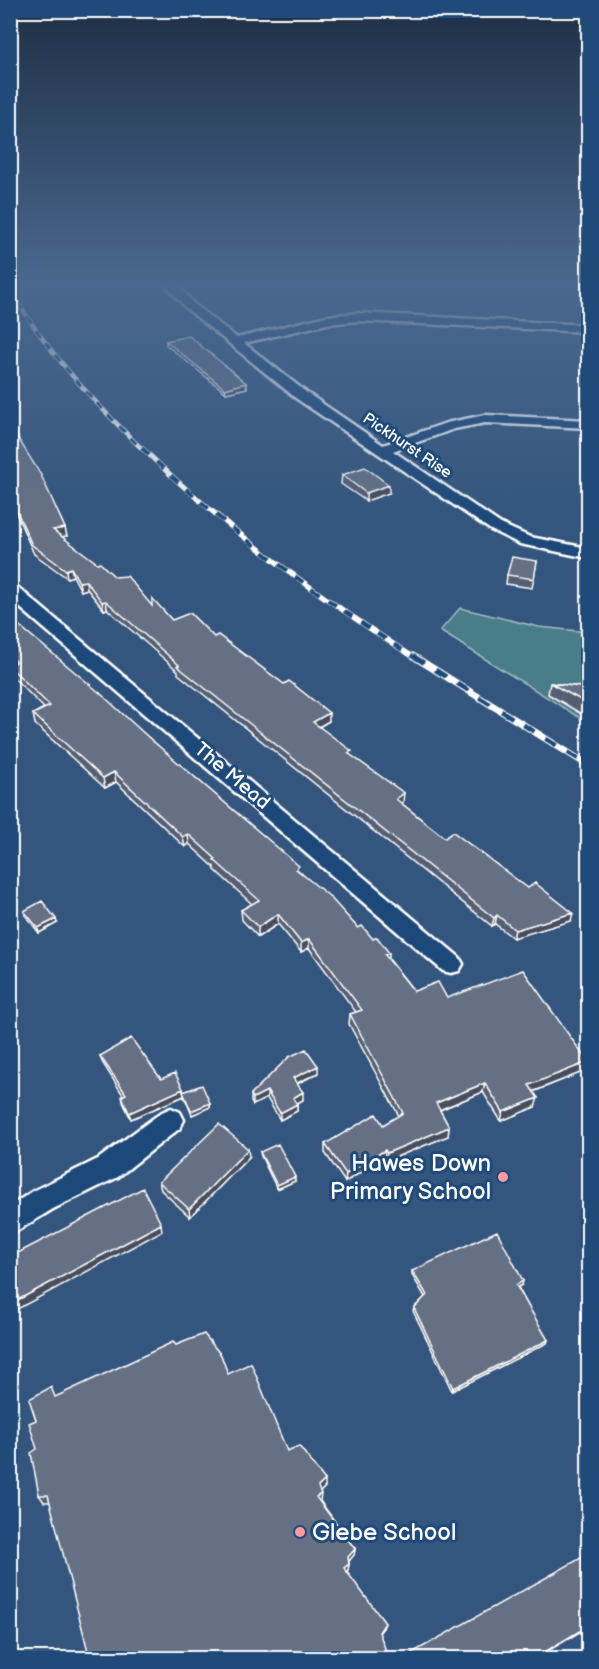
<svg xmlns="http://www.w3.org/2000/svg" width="599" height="1669" font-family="'Balsamiq Sans',sans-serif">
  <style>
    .green { fill: #4a7d8a; stroke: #a4bec4; stroke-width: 1.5 }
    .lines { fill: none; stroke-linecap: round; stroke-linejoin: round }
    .minor-casing { stroke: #fff; stroke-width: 5 }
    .minor { fill: #1f4a7a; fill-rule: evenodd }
    .rail-far2-casing { stroke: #fff; stroke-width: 4.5 }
    .rail-far1-casing { stroke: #fff; stroke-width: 5 }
    .rail-casing { stroke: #fff; stroke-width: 7 }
    .rail-far2 { stroke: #1f4a7a; stroke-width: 3; stroke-dasharray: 8; stroke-linecap: butt }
    .rail-far1 { stroke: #1f4a7a; stroke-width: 4; stroke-dasharray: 10; stroke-linecap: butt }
    .rail { stroke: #1f4a7a; stroke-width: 4.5; stroke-dasharray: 13; stroke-linecap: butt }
    .wall { fill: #575f72; stroke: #fff; stroke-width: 1.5 }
    .shaded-wall { fill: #474e5c; stroke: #fff; stroke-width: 1.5 }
    .building { fill: #656f84; stroke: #fff; stroke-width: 1.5 }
    .poi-dot { fill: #ff9aa2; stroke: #1f4a7a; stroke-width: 2 }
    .labels { text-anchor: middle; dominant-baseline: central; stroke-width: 6; stroke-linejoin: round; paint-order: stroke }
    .far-street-label { font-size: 16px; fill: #fff; stroke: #1f4a7a }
    .street-label { font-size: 20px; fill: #fff; stroke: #1f4a7a }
    .near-poi-label { font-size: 24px; fill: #fff; stroke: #1f4a7a; text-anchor: end }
  </style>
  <rect width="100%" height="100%" fill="#34557d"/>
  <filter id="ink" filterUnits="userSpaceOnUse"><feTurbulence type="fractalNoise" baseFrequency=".0167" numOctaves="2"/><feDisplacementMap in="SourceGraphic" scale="12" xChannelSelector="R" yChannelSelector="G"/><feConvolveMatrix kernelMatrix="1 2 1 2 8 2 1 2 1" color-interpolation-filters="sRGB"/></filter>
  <g filter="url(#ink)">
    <path class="green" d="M460 608 539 627 588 632V723L440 631Z"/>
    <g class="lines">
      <defs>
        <path id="minor" d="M165 284H177L194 304 237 338 327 316 358 313 588 325V332L358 321 327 324 244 343 307 393 383 445 446 423 485 415 588 420V428L485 423 454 429 393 451 501 524 530 537 588 548V558L520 544 491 530 297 399 186 308Z
          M10 585 16 586 459 957 463 964 459 971 451 973 443 971 10 599Z
          M171 1108 180 1112 184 1120 180 1128 118 1177 53 1209 10 1235V1206L33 1191 98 1159 162 1112Z"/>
      </defs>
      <use href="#minor" class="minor-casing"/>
      <use href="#minor" class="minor"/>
      <defs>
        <path id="rail-far2" d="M10 289C45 350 93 401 143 450"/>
        <path id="rail-far1" d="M142 448C224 528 318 596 415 658"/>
        <path id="rail" d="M413 656 588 765"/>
      </defs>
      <use href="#rail-far2" class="rail-far2-casing"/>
      <use href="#rail-far1" class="rail-far1-casing"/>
      <use href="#rail" class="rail-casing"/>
      <use href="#rail-far2" class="rail-far2"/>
      <use href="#rail-far1" class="rail-far1"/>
      <use href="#rail" class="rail"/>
    </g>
    <path class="wall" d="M166 341 246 383 247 388 226 393 166 345Z
      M10 419 19 440 67 536 61 537 115 577 152 606 172 620 214 637 329 721 319 727 403 802 401 803 445 838 571 921 513 938 495 924 492 926 178 674V671L107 609 104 610 87 589 81 591 73 576 67 578 34 554 10 500Z
      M342 475 389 493 366 501 341 484Z
      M537 561 532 588 506 584 507 575Z
      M10 618 148 737 299 871 358 928 389 953V959L414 991 447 998 588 1062 585 1071 533 1092 535 1107 501 1121 483 1092 440 1110 449 1127 448 1136 386 1161 384 1158 345 1182 325 1153V1144L383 1125 399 1116 349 1024 350 1014 356 1012 309 948 301 952 278 924 258 937 242 920 241 910 252 904 215 870 214 867 189 844 185 847 116 782 105 788 35 724 33 714 44 708 11 675Z
      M550 683 588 688V718L548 694Z
      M24 911 57 923 39 933 25 915Z
      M100 1056 161 1079 183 1089V1092L210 1103V1107L192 1115 184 1096 131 1119 123 1102 122 1096 123 1095 102 1062Z
      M318 1073 297 1084 303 1100 297 1103V1111L280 1120 267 1098 253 1105 251 1102V1094Z
      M260 1152 295 1181 277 1189 261 1156Z
      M249 1157 190 1217 161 1190 159 1182Z
      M412 1271 523 1281 522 1285 518 1287 547 1343 452 1391 413 1311 414 1308 425 1297 412 1275Z
      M176 1345 228 1374 287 1451 325 1487 320 1492 321 1494 320 1501 355 1549 354 1555 349 1561V1564L348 1570 346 1571 385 1623 383 1628 379 1633 49 1502H44L39 1495 36 1420Z"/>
    <path class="shaded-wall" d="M246 383 247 388 226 393 225 389Z
      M389 485V493L366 501V493Z
      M65 528 67 536 54 538 53 530Z
      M71 568 73 576 67 578 66 570Z
      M86 581 87 589 81 591 79 582Z
      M106 601 107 609 104 610 102 602Z
      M329 713V721L313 730V722Z
      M114 772 116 782 105 788 103 778Z
      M404 793 403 802 395 807 396 799Z
      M188 834 189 844 185 847 183 837Z
      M573 913 571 921 513 938 515 930Z
      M278 914V924L258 937V927Z
      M497 915 495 924 492 926 494 918Z
      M56 919 57 923 39 933 38 928Z
      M309 939V948L301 952V943Z
      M588 1062 585 1071 527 1094 529 1085Z
      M318 1066V1073L293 1085V1078Z
      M485 1083 483 1092 434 1112 436 1103Z
      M183 1089 184 1096 131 1119 129 1113Z
      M267 1091V1098L253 1105V1098Z
      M303 1092V1100L293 1105V1098Z
      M538 1098 535 1107 501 1121 503 1112Z
      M210 1103V1107L192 1115 191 1111Z
      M297 1104V1111L280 1120V1113Z
      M449 1127 448 1136 386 1161 387 1153Z
      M248 1149 249 1157 190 1217 189 1209Z
      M385 1150 384 1158 345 1182 346 1174Z
      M295 1177V1181L277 1189V1185Z
      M161 1224 162 1231 10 1313V1304Z
      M548 1340 547 1343 452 1391 453 1388Z
      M325 1480V1487L318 1494V1487Z
      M355 1549 354 1555 347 1563 348 1557Z
      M349 1564 348 1570 344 1574V1568Z
      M588 1626V1627L535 1659H533Z"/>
    <path class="building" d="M189 336 246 383 225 389 166 341Z
      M10 419 19 440 41 475 65 528 53 530 97 563H100L115 577 127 576 152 606V598L172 620 190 613 214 637 218 635 284 684 289 681 329 713 313 722 352 751 348 753 404 793 396 799 445 838 453 832 528 888 535 883 573 913 515 930 497 915 494 918 177 666 179 665 106 601 102 602 86 581 79 582 71 568 66 570 32 545 10 496Z
      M365 467 389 485 366 493 342 475Z
      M512 557 537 561 534 579 507 575Z
      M10 618 100 693 148 737 299 866 296 869 329 896 358 928 362 926 373 939 377 937 389 953 385 955 414 991 438 982 447 998 523 970 588 1062 529 1085 538 1098 503 1112 485 1083 436 1103 449 1127 387 1153 385 1150 346 1174 325 1144 376 1114 383 1125 403 1113 350 1014 362 1010 309 939 301 943 278 914 258 927 241 910 259 900 214 860 216 859 188 834 183 837 114 772 103 778 33 714 50 706 10 667V664L16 662 10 656Z
      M550 683 588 688V704Z
      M42 901 56 919 38 928 24 911Z
      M131 1038 161 1079 175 1073 183 1089 129 1113 122 1096 126 1094 100 1056Z
      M306 1049 318 1066 293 1078 303 1092 293 1098 297 1104 280 1113 267 1091 253 1098 251 1094 289 1057Z
      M202 1085 210 1103 191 1111 183 1092Z
      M219 1124 248 1149 189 1209 159 1182Z
      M278 1144 295 1177 277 1185 260 1152Z
      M143 1188 161 1224 10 1304V1257Z
      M497 1231 523 1281 516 1285 548 1340 453 1388 414 1308 427 1295 412 1271Z
      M204 1334 221 1355 228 1374 251 1363 287 1451 299 1446 325 1480 318 1487 321 1494 316 1497 355 1549 348 1557 349 1564 344 1568 385 1623 379 1632 389 1659H90L48 1495H39L31 1453 37 1449 29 1423 36 1420 29 1399 51 1387 55 1397 173 1342 176 1345Z
      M588 1554V1626L533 1659H401Z"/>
  </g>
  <linearGradient id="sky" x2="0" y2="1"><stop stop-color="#1d2f45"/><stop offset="0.55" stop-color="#4a688f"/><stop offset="1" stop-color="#4a688f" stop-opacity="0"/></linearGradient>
  <rect width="599" height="517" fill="url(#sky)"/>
  <g class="poi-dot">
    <circle cx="503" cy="1177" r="6"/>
    <circle cx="300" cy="1532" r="6"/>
  </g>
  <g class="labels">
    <g class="far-street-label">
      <text transform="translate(407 446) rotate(34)">Pickhurst Rise</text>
    </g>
    <g class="street-label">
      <text transform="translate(232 776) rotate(40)">The Mead</text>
    </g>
    <g class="near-poi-label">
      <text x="491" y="1163">Hawes Down<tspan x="491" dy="28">Primary School</tspan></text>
      <text x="312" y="1532" text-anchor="start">Glebe School</text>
    </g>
  </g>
  <rect width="599" height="1669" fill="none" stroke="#1f4a7a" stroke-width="36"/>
  <rect x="18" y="18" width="563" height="1633" fill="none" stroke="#fff" stroke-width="2" filter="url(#ink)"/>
</svg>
